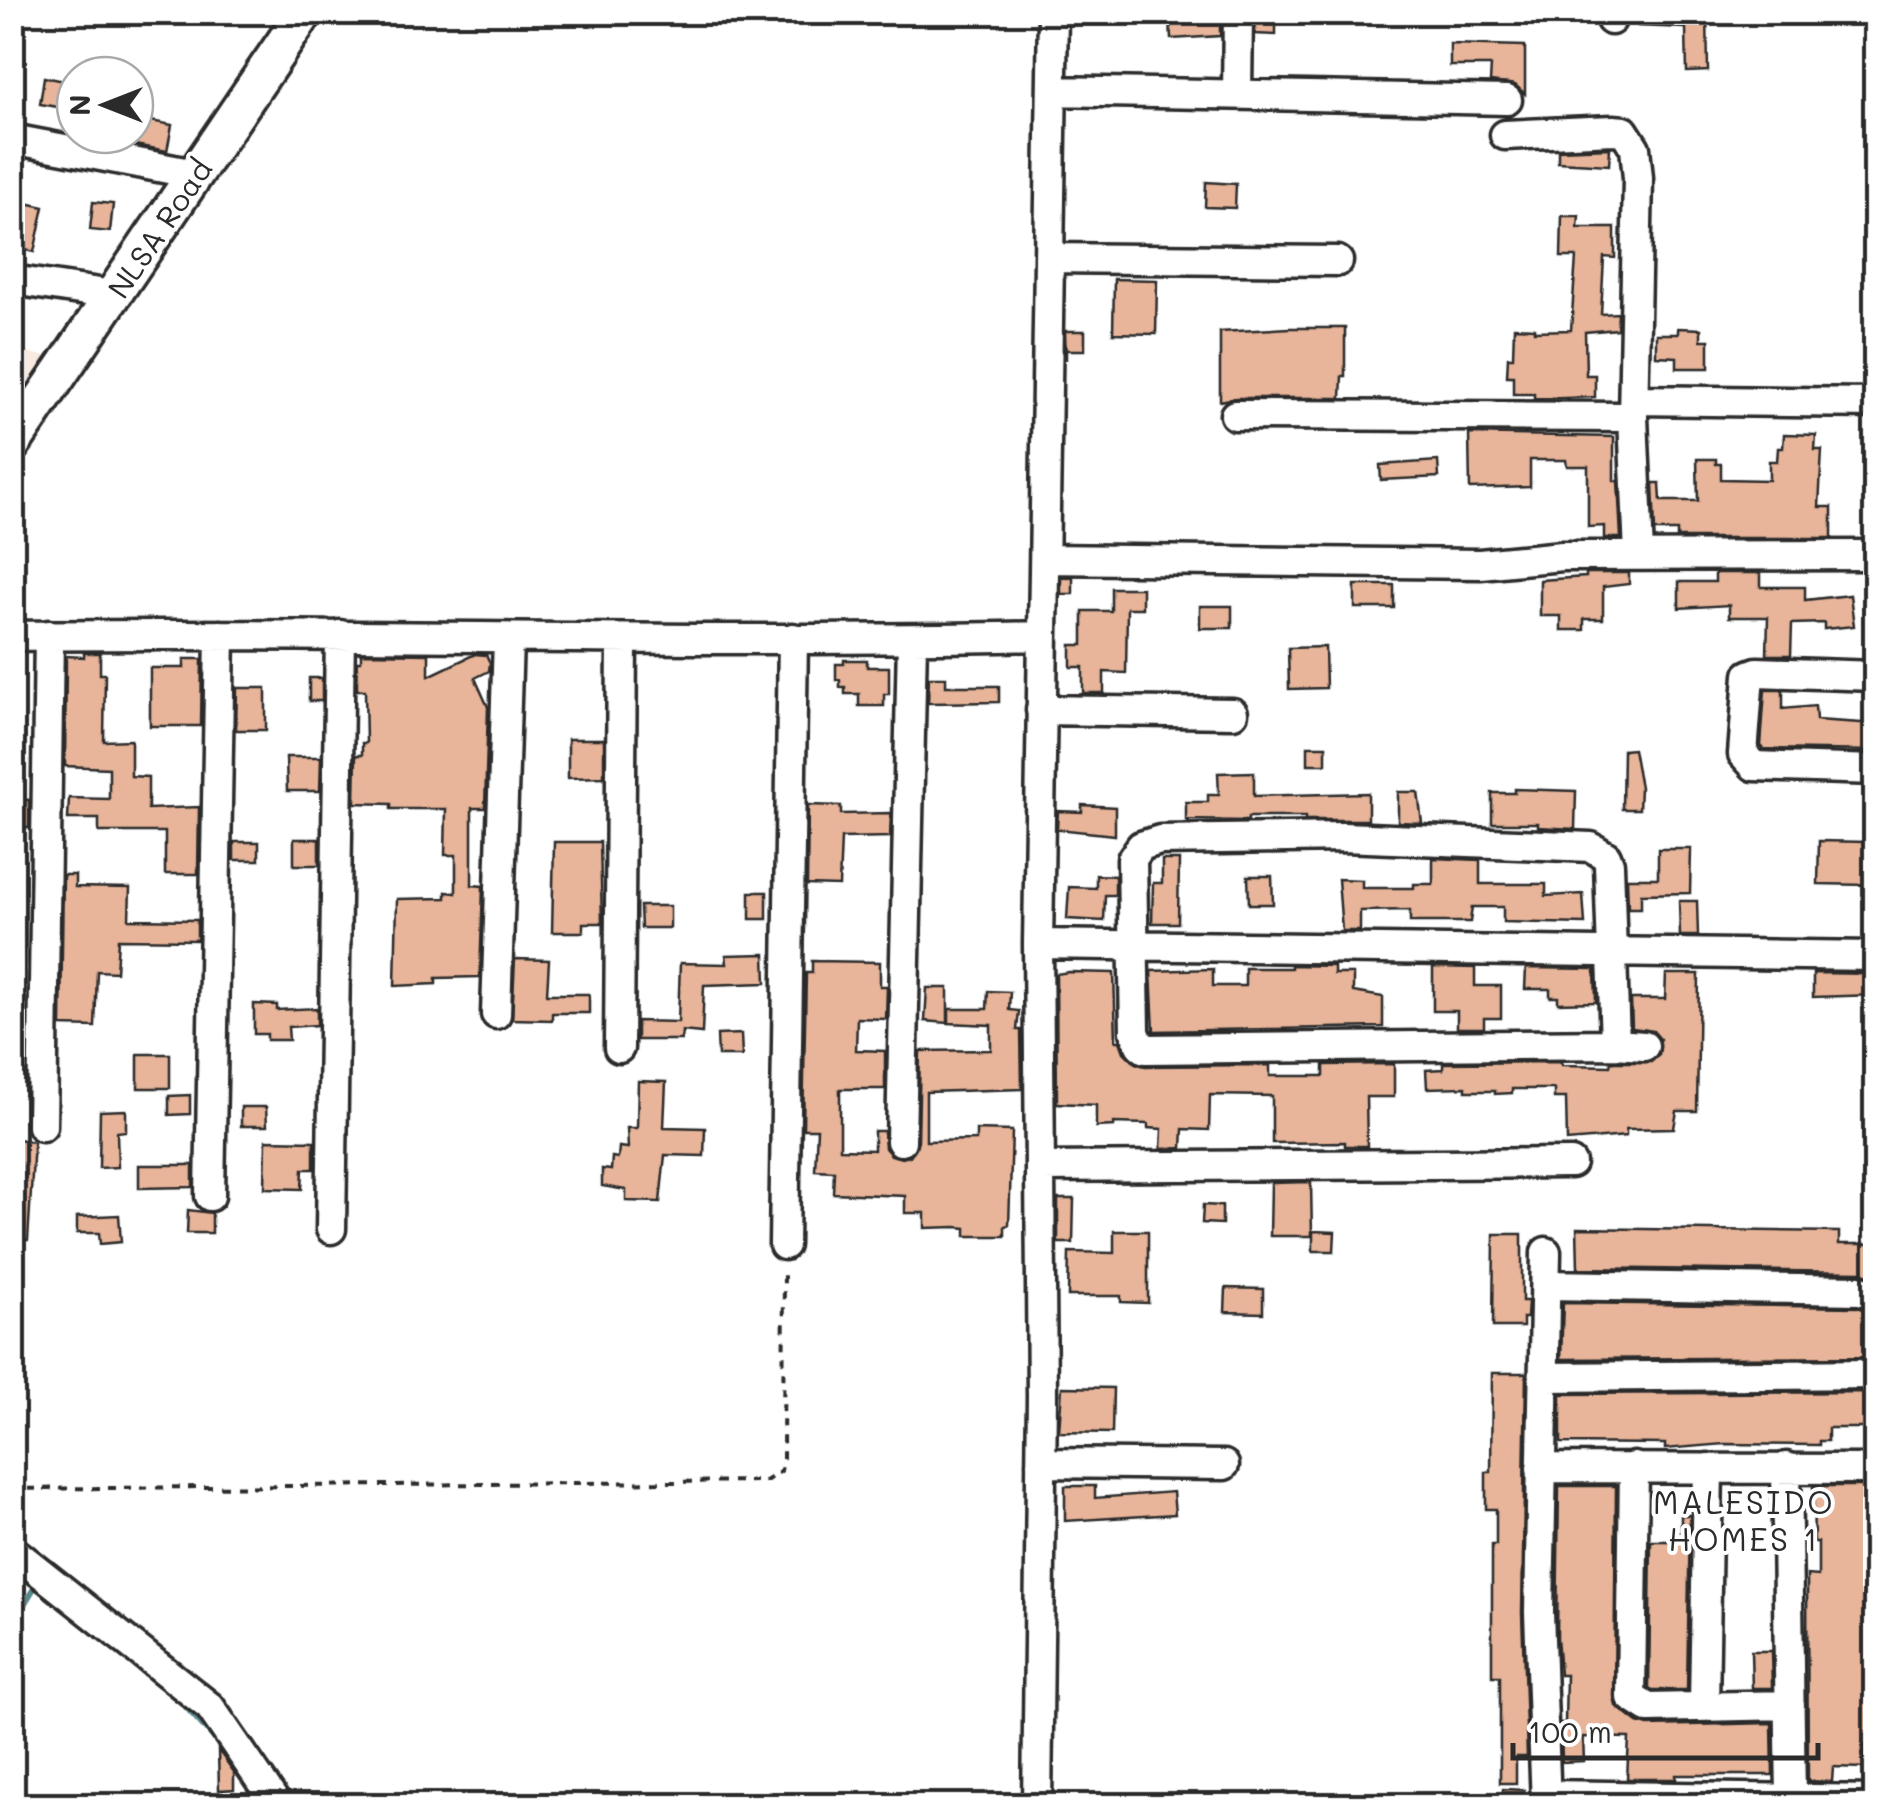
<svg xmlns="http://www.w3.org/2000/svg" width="1888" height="1818" font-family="Mali,sans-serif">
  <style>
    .built { fill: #f8e9e1 }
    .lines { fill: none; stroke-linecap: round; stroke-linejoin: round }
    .stream { stroke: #59898d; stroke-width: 6 }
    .building { fill: #e8b59a; stroke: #2b2b2b; stroke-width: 2.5 }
    .minor-casing { stroke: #2b2b2b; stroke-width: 35 }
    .major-casing { stroke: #2b2b2b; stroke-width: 42 }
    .path { stroke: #2b2b2b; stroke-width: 4; stroke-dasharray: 8 8; stroke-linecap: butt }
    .minor { stroke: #fff; stroke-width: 28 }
    .major { stroke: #fff; stroke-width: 35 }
    .labels { text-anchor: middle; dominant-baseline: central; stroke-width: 8; stroke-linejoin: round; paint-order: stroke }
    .street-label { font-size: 30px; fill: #2b2b2b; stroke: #fff }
    .neighbourhood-label { font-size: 32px; letter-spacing: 2.5px; fill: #2b2b2b; stroke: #fff }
  </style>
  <rect width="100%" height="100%" fill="#fff"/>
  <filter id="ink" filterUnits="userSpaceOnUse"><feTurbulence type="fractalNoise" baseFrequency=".01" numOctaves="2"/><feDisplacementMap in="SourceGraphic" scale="20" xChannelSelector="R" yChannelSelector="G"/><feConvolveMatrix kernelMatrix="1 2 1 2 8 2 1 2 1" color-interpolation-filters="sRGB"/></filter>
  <g filter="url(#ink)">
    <path class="built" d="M13 350 63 360 13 434Z"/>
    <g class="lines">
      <path class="stream" d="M12 1624 36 1585
        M176 1696 221 1746
        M251 1789 260 1806"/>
    </g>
    <path class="building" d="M1256 12H1276V35L1255 34Z
      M1638 12H1707L1708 71 1687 72 1686 28 1638 26Z
      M1207 20H1220V36L1171 39 1170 21Z
      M1450 44 1525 46V94L1515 85 1490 82 1491 66H1450Z
      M44 77 75 83V110L40 104Z
      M135 118 172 125 167 151 135 145Z
      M1610 148 1609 165 1558 162V150Z
      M1206 182 1236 184 1235 208 1205 207Z
      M12 200 44 207 34 252 12 247Z
      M93 202 113 204 110 232 90 230Z
      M1562 216H1579L1578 228H1615V258L1604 257 1601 314 1618 313 1617 329 1585 332 1586 375H1595V397L1534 399V394H1513V376H1507L1508 357H1513L1514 327 1534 328V331L1571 330 1576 257H1561Z
      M1114 279 1157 280 1156 334 1113 333Z
      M1290 328H1345V376H1342L1341 398H1235L1220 401V332Z
      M1678 328 1701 329V340H1709V368H1677V357L1656 356V334H1678Z
      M1065 331H1085V350H1066V360Z
      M1469 434 1614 437V481H1618L1621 538H1604V526L1588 527V466H1567L1566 460H1530V487L1470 489Z
      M1784 434 1816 435 1815 450H1822L1819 507H1832V538H1677V531H1655L1653 483H1660L1661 501H1698L1697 459H1716V464H1721V479L1769 480V461H1777L1778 448H1783Z
      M1438 461 1439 477 1381 480 1380 465Z
      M1586 573H1629V584L1603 587V619H1584V630H1561V616H1540V580L1586 577Z
      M1715 573H1761V587H1805V600L1850 595 1854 626 1824 629V623L1792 624 1791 655H1767L1768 617H1729V605L1679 608V582H1715Z
      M1061 577H1073V594H1061Z
      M1355 585H1394V608H1355Z
      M1111 588H1142V608H1127L1126 673 1104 672V693H1083V667H1071V645H1083V611H1111Z
      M1200 606H1232V628H1200Z
      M1325 647 1326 688 1289 689 1288 648Z
      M84 653H100V674H105L104 741 131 740V776L148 777V809L199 807 198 874H165V832H99V819H68L69 798 109 799V768L65 766 66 656 84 657Z
      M361 653 429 654V676L475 654 486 655 490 663 489 671 475 678 488 707 485 808H472V885L483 886 480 977 436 978V984L395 986 397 899 446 898V892L456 893V855H445L446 809H391V804L355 803 356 755H362V743H366L365 690H357V661H361Z
      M184 659H202L201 726H150V668H184Z
      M844 660H867V667H889V694H884V706H859V694H845V687H840V680H836V664H844Z
      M929 677H946V686H999V702L928 703Z
      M309 678H322V701H309Z
      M237 688H266V730H236Z
      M1765 690H1783V709L1815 706 1816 720 1876 724V751L1764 749 1761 746Z
      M568 739H604V777L568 778Z
      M1308 746H1326V764H1308Z
      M1633 749 1640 787 1639 809H1622L1623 750Z
      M286 757H321L320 791H287Z
      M1254 772V796L1368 793V820H1305V817H1248V821L1186 820V802H1208V795H1219L1218 773Z
      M1515 789 1576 791 1575 829 1538 827V823H1492V793H1515Z
      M1398 792H1418L1422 823 1398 822Z
      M12 799 29 800V828L12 827Z
      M808 805 841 806V814L891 813 890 837 841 838 839 886 807 885Z
      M1082 805 1115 807V835L1057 829 1058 811 1082 812Z
      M294 839H319V865H294Z
      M1819 841 1868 842V885L1818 884Z
      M234 842H259V860H234Z
      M554 842H600L602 923H583V932H552Z
      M1658 849H1691L1690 893 1641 894V908H1628L1627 878H1658Z
      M1433 858 1480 860V884H1546V896L1583 894 1585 924 1503 922V907H1472L1470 922H1410V910L1360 911V931H1342L1338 879 1362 880V888H1414V884H1433Z
      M1162 860H1179L1178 923H1152L1153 883H1162Z
      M63 875H75V887L130 888 129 919 197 920V940L118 939 116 972 97 971 95 1027 61 1026Z
      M1096 875 1115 876V895H1105L1104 921 1067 919 1069 887 1096 888Z
      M1248 876H1272L1273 904H1249Z
      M750 892H767V919H750Z
      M1679 901H1697L1698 936H1680Z
      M640 906H670V928H641Z
      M765 954 766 983 704 985 702 1033 682 1031 681 1040H637V1021L678 1022 680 963 727 964 726 955Z
      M515 959 549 960 547 994H589V1013H552V1020L512 1019Z
      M812 961 880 962V986H887L886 1019 857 1018 856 1050 885 1051V1089H840V1149L874 1150V1131H884L885 1148 891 1155 902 1158 910 1156 918 1141 920 1051 991 1050V1025L949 1023V1009H987L988 991 1010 992 1009 1010 1019 1011 1017 1030H1021L1022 1089 926 1092V1141L976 1140V1130L1012 1131 1009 1225 1005 1226V1236H966V1228L956 1227 925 1228V1213H905V1196L833 1193 834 1171 815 1170 817 1129H803L806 973H812Z
      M1291 965 1334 966V974H1353V992L1383 997V1027L1154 1031 1151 971 1213 969V986H1245V968H1291Z
      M1433 967 1475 968V986H1501V1018H1484V1028H1457V1011H1433Z
      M1526 968 1595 969 1596 1002 1558 1003V997H1550V989H1525Z
      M1069 972 1114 973 1116 1041H1120L1124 1052 1135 1063 1145 1066 1270 1065V1076H1324V1065L1394 1064V1097H1366L1367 1146H1345V1142L1272 1143V1096L1210 1095 1209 1130 1183 1129 1182 1148 1161 1149 1162 1129 1148 1128V1124L1114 1123V1126L1096 1127V1105L1057 1103 1056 974Z
      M1813 973 1876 974V995L1813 997Z
      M1666 974H1699L1697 1111H1677L1674 1128 1626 1129V1136L1567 1141 1566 1098H1554V1089H1512V1093L1495 1094V1091H1466V1087L1427 1088 1426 1070 1443 1069V1063L1561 1062 1562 1065 1610 1066 1611 1062H1651L1659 1055 1660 1039 1653 1031 1632 1028 1631 999H1665Z
      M927 988H948V1023L925 1021Z
      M254 1004 277 1005V1010L317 1008V1025L288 1027 289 1040H267V1034H254Z
      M741 1034 742 1056H718L717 1035Z
      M138 1054H170V1088H138Z
      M638 1081 666 1082 664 1127 705 1128 704 1156 665 1155 660 1202 626 1201V1190L602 1186V1169L611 1170 612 1157 618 1158 619 1147 628 1148 627 1128H637Z
      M190 1095V1114L169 1115V1096Z
      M241 1107H266L267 1126H241Z
      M126 1110V1131L117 1132 118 1167 99 1168 100 1111Z
      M12 1138 34 1142 28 1240H12Z
      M266 1140 314 1141V1169H303L302 1189 265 1188Z
      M139 1165H193V1187L139 1188Z
      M1311 1182 1312 1236H1270L1271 1183Z
      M1058 1199H1074L1073 1243H1058Z
      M1203 1205 1222 1206V1224L1202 1223Z
      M188 1210 212 1213V1233H187Z
      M119 1215 121 1242 100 1244 99 1233H77V1217Z
      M1577 1228 1839 1232V1244H1872V1276L1861 1272 1578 1268Z
      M1114 1231H1148V1303L1121 1302V1296H1068L1069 1252 1114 1253Z
      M1313 1231 1335 1232 1334 1251H1313Z
      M1494 1234H1522V1301H1528L1527 1318H1523V1327H1493Z
      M1226 1288 1263 1289V1313L1225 1312Z
      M1563 1303 1858 1307 1864 1310 1868 1357 1561 1359Z
      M1492 1373H1526L1522 1613 1527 1757H1516V1783H1500V1676H1492V1545H1496V1509H1486V1472H1491Z
      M1062 1387 1113 1388 1112 1433 1059 1432Z
      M1869 1392 1868 1428H1828V1441H1819V1445L1725 1444 1665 1449V1444L1561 1443V1394Z
      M1065 1486H1095V1498L1173 1492 1175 1514 1065 1521Z
      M1559 1486H1616L1614 1697 1616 1706 1638 1723 1648 1726 1772 1723 1773 1775H1676V1779H1627L1629 1738 1583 1737 1584 1761 1562 1762 1561 1723H1565L1566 1675H1560L1557 1637Z
      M1813 1486H1876L1874 1745H1865L1864 1768 1833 1767 1832 1782 1808 1781 1807 1575 1818 1576V1542H1814Z
      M1681 1515H1690L1687 1690H1653L1649 1688 1651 1541H1681Z
      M1751 1651H1771L1772 1688H1752Z
      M218 1750 234 1772V1789L219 1790Z
      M1503 1789 1524 1790V1806H1501Z"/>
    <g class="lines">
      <defs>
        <path id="minor" d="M1611 12V20
          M1052 91 1507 100
          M1237 94 1238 12
          M1505 135 1613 130 1624 131 1635 148 1638 178 1633 417 1639 555
          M12 139 195 174
          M1049 258 1338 261
          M12 280 113 295
          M1634 400 1876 403
          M1235 415 1633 417
          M1045 559 1480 564 1562 556 1876 555
          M12 636C356 631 700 645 1043 636
          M1876 676 1757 672 1749 675 1743 754 1754 766 1876 770
          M1041 710 1233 713
          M1038 944 1876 956
          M496 1014 508 639
          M1615 1044 1609 864 1606 856 1591 847 1343 837 1160 840 1141 846 1132 859 1135 1032 1140 1045 1145 1049 1615 1044 1644 1046
          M619 1048 622 640
          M42 1126 49 635
          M901 1141 912 640
          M1040 1167 1571 1163
          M210 1196 220 635
          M331 1229 340 635
          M784 1245 793 638
          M1546 1252 1539 1612 1546 1806
          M1546 1285 1861 1290 1876 1296
          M1546 1377 1876 1374
          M1041 1463 1224 1465
          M1634 1467 1631 1697 1648 1708 1790 1705
          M1786 1467 1791 1800
          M1541 1468 1876 1469
          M12 1550 210 1707 278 1806
          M1704 1706 1708 1468
          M1545 1795 1876 1800
          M1037 1806 1042 1396 1038 944 1053 12"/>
        <path id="major" d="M12 444 305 12"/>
      </defs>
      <use href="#minor" class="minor-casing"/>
      <use href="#major" class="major-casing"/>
      <path class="path" d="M12 1489 766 1481 781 1471 783 1459 784 1268"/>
      <use href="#minor" class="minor"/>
      <use href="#major" class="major"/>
    </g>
  </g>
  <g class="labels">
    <g class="street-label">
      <text transform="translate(159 228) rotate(-56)">NLSA Road</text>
    </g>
    <g class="neighbourhood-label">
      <text x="1744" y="1501">MALESIDO<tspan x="1744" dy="37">HOMES 1</tspan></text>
    </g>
  </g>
  <rect width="1888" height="1818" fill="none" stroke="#fff" stroke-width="50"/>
  <rect x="25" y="25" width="1838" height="1768" fill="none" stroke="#2b2b2b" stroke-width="4" filter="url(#ink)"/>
  <g transform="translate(105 105) rotate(270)"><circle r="48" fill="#ffffff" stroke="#aaaaaa" stroke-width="2.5"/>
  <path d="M0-8L18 38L0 25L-18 38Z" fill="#2b2b2b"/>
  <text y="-15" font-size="28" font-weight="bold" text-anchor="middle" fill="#2b2b2b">N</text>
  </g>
  <path d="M1513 1743v15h305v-15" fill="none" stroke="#2b2b2b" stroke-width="5"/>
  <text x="1528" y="1743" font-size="30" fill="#2b2b2b" stroke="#ffffff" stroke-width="8" paint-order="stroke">100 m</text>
</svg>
